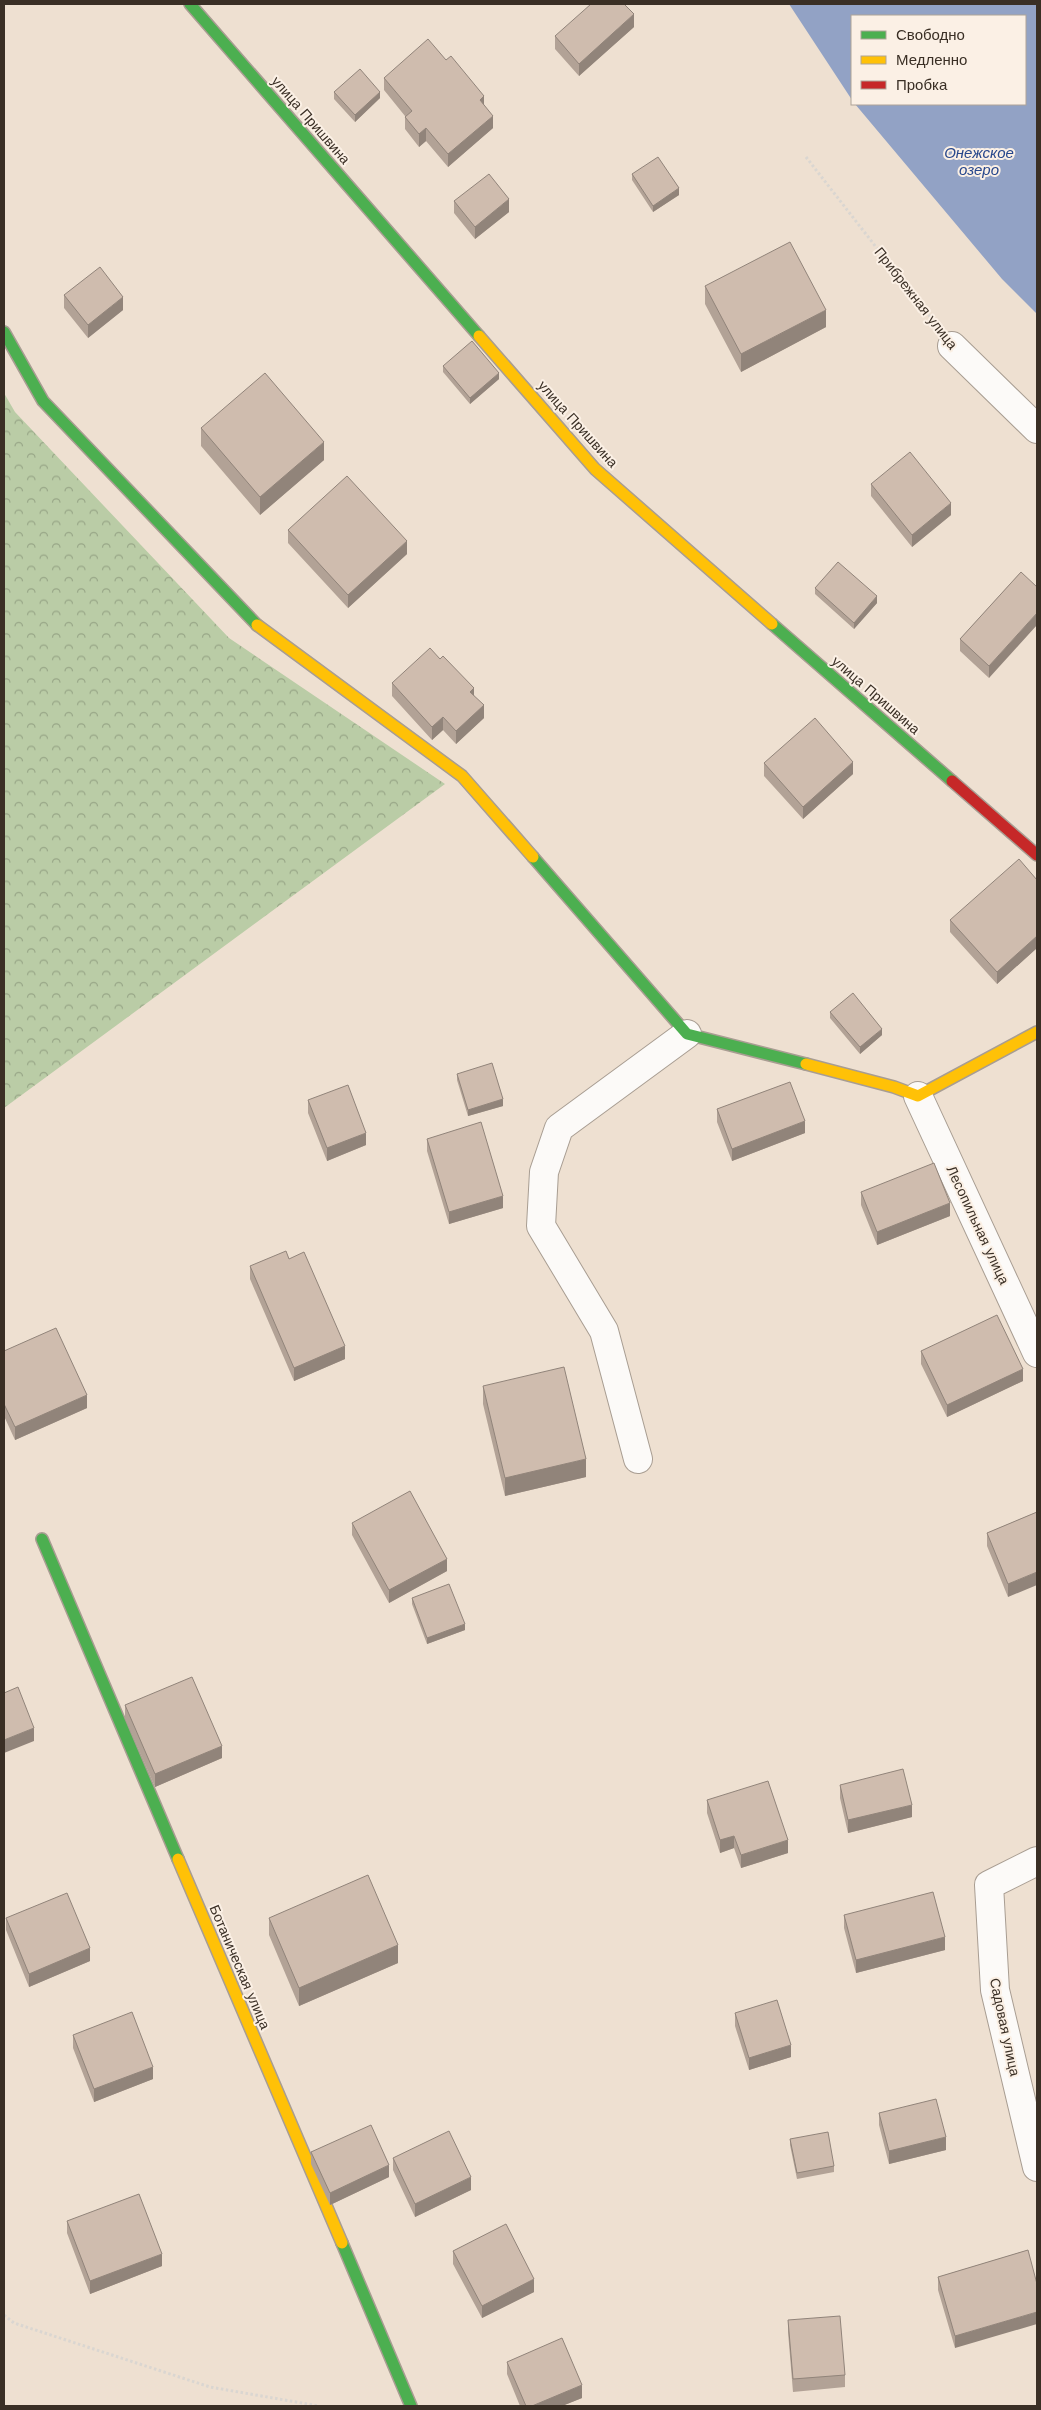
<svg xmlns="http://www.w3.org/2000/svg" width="1041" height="2410" font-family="'Work Sans',sans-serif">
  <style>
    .forest { fill: url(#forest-crowns) }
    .water { fill: #92a2c5 }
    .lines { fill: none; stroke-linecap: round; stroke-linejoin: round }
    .street-casing { stroke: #a89d92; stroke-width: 30 }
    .fast-casing { stroke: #a89d92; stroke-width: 14 }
    .slow-casing { stroke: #a89d92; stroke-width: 14 }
    .jam-casing { stroke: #a89d92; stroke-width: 14 }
    .path { stroke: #dad6d1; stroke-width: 3; stroke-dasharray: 2.5 2.5; stroke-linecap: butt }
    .street { stroke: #fcfaf8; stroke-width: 28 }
    .fast { stroke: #4caf50; stroke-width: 11 }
    .slow { stroke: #ffc107; stroke-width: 11 }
    .jam { stroke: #c62828; stroke-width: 11 }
    .wall { fill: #b2a296 }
    .shaded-wall { fill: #91847a }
    .building { fill: #cfbcae; stroke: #91847a }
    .labels { text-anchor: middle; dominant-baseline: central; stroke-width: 4; stroke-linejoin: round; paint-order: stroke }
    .street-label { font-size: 14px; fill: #3a2f25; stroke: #fbf0e5 }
    .water-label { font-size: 15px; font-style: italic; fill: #27478c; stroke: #fbf0e5 }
  </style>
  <defs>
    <pattern id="forest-crowns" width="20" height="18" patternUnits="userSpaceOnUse" patternTransform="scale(1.25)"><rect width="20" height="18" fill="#bacca6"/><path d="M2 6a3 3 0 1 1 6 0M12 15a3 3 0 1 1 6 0" fill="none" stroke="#98a687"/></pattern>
  </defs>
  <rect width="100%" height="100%" fill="#eee0d1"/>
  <path class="forest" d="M4 393 15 412 229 638 445 784 4 1108Z"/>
  <path class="water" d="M789 4H1037V314L1002 279 855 104H1025V16H852V100Z"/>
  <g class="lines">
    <defs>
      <path id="street" d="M952 346 1037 429
        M918 1096 1037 1353
        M638 1459 604 1331 541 1226 544 1172 559 1128 687 1034
        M1037 1861 989 1885 995 1990 1037 2167"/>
      <path id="fast" d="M190 4 479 336
        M4 332 43 401 257 625
        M772 624 952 781
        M533 857 687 1034 806 1064
        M42 1539 178 1859
        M342 2243 411 2406"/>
      <path id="slow" d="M479 336 595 469 772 624
        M257 625 462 776 533 857
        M806 1064 894 1087 918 1096 1037 1032
        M178 1859 342 2243"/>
      <path id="jam" d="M952 781 1037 855"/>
    </defs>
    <use href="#street" class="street-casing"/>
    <use href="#fast" class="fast-casing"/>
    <use href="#slow" class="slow-casing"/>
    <use href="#jam" class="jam-casing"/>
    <path class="path" d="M806 157 932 319
      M4 2315 14 2323 210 2387 319 2406"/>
    <use href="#street" class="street"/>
    <use href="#fast" class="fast"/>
    <use href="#slow" class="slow"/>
    <use href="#jam" class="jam"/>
  </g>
  <path class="wall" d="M634 27 579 76 555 49V36Z
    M446 60 484 105 493 128 448 167 426 141 419 147 405 129V116L384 90V78Z
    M334 92 380 98 355 122 334 99Z
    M632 174 679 195 653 212 632 180Z
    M454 201 509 212 475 239 454 213Z
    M705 286 826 327 741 372 705 304Z
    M64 295 123 310 88 338 64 308Z
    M443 366 499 379 470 404 443 372Z
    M201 428 324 460 260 515 201 446Z
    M871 484 951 515 912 547 871 496Z
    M288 530 407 554 348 608 288 543Z
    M1021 572 989 678 960 651V639Z
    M815 588 877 603 854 629 815 594Z
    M392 683 474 695 484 718 456 744 443 730 432 740 392 696Z
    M764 763 853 774 803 819 764 776Z
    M1037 880V948L997 984 950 932V920Z
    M830 1012 882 1035 860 1054 830 1018Z
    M457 1074 503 1106 468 1116 457 1080Z
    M308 1100 366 1145 327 1161 308 1113Z
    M717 1109 805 1133 732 1161 717 1122Z
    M427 1139 503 1208 449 1224 427 1151Z
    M861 1192 950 1216 877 1245 861 1205Z
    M289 1259 345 1359 294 1381 250 1279V1266Z
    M4 1351 87 1408 15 1440 4 1416Z
    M921 1351 1023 1381 947 1417 921 1364Z
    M483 1386 586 1477 505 1496 483 1404Z
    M1037 1512 1008 1597 987 1546V1533Z
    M352 1523 447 1571 389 1603 352 1535Z
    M412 1598 465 1630 427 1644 412 1604Z
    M125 1705 222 1758 155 1787 125 1718Z
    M840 1785 912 1817 848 1833 840 1798Z
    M707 1800 788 1853 741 1868 734 1848 720 1853 707 1813Z
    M844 1915 945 1950 856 1973 844 1928Z
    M6 1918 90 1961 29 1987 6 1930Z
    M269 1918 398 1963 299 2006 269 1935Z
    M735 2013 791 2057 749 2070 735 2026Z
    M73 2035 153 2079 94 2102 73 2048Z
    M879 2113 946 2150 889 2164 879 2125Z
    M790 2139 834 2166V2172L797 2179 790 2145Z
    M311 2152 389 2177 330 2205 311 2164Z
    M393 2158 471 2190 415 2217 393 2170Z
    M67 2221 162 2266 90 2294 67 2233Z
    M1028 2250 955 2348 938 2290V2277Z
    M453 2251 534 2292 482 2318 453 2264Z
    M788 2320 845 2375V2387L793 2392 788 2332Z
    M507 2362 582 2398 562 2406H520L507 2374Z"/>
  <path class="shaded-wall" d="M634 14V27L579 76V64Z
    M380 92V98L355 122V115Z
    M484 96V109L480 100Z
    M493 116V128L448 167V154Z
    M426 128V141L419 147V134Z
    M679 188V195L653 212V206Z
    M509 199V212L475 239V227Z
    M123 297V310L88 338V325Z
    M826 310V327L741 372V354Z
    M499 373V379L470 404V398Z
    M324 442V460L260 515V497Z
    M951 503V515L912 547V535Z
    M407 541V554L348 608V595Z
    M877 596V603L854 629V623Z
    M1037 613V625L989 678V666Z
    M474 688V701L470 692Z
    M484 705V718L456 744V731Z
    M443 717V730L432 740V727Z
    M853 762V774L803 819V807Z
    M1037 936V948L997 984V972Z
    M882 1029V1035L860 1054V1047Z
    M503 1099V1106L468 1116V1110Z
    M805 1121V1133L732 1161V1149Z
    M366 1133V1145L327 1161V1148Z
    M503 1196V1208L449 1224V1212Z
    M950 1203V1216L877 1245V1232Z
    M345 1346V1359L294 1381V1368Z
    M1023 1369V1381L947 1417V1405Z
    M87 1395V1408L15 1440V1427Z
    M586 1459V1477L505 1496V1478Z
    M447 1559V1571L389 1603V1590Z
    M1037 1572V1585L1008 1597V1584Z
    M465 1624V1630L427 1644V1638Z
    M34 1728V1741L4 1753V1740Z
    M222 1746V1758L155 1787V1774Z
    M912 1805V1817L848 1833V1820Z
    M734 1836V1848L720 1853V1840Z
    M788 1840V1853L741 1868V1855Z
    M945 1937V1950L856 1973V1960Z
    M398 1945V1963L299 2006V1988Z
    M90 1948V1961L29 1987V1974Z
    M791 2045V2057L749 2070V2058Z
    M153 2067V2079L94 2102V2089Z
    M946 2137V2150L889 2164V2151Z
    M389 2165V2177L330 2205V2193Z
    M471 2177V2190L415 2217V2204Z
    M162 2254V2266L90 2294V2281Z
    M534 2279V2292L482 2318V2306Z
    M1037 2312V2324L955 2348V2336Z
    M582 2385V2398L562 2406H532Z"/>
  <path class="building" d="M591 4H624L634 14 579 64 555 36Z
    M428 39 446 60 451 56 484 96 480 100 493 116 448 154 426 128 419 134 405 117 412 111 384 78Z
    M360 69 380 92 355 115 334 92Z
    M658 157 679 188 653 206 632 174Z
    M489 174 509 199 475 227 454 201Z
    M790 242 826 310 741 354 705 286Z
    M100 267 123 297 88 325 64 295Z
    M472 341 499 373 470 398 443 366Z
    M265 373 324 442 260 497 201 428Z
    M910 452 951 503 912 535 871 484Z
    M347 476 407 541 348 595 288 530Z
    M838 562 877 596 854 623 815 588Z
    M1021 572 1037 587V613L989 666 960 639Z
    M430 648 440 659 443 656 474 688 470 692 484 705 456 731 443 717 432 727 392 683Z
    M815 718 853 762 803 807 764 763Z
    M1019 859 1037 880V936L997 972 950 920Z
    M853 993 882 1029 860 1047 830 1012Z
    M492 1063 503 1099 468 1110 457 1074Z
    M790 1082 805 1121 732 1149 717 1109Z
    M348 1085 366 1133 327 1148 308 1100Z
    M481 1122 503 1196 449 1212 427 1139Z
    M934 1163 950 1203 877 1232 861 1192Z
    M286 1251 289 1259 304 1252 345 1346 294 1368 250 1266Z
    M997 1315 1023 1369 947 1405 921 1351Z
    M56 1328 87 1395 15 1427 4 1404V1351Z
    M564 1367 586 1459 505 1478 483 1386Z
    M410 1491 447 1559 389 1590 352 1523Z
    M1037 1512V1572L1008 1584 987 1533Z
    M449 1584 465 1624 427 1638 412 1598Z
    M192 1677 222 1746 155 1774 125 1705Z
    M18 1687 34 1728 4 1740V1693Z
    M903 1769 912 1805 848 1820 840 1785Z
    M768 1781 788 1840 741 1855 734 1836 720 1840 707 1800Z
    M368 1875 398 1945 299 1988 269 1918Z
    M933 1892 945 1937 856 1960 844 1915Z
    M67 1893 90 1948 29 1974 6 1918Z
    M777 2000 791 2045 749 2058 735 2013Z
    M132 2012 153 2067 94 2089 73 2035Z
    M936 2099 946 2137 889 2151 879 2113Z
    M371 2125 389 2165 330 2193 311 2152Z
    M449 2131 471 2177 415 2204 393 2158Z
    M828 2132 834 2166 797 2173 790 2139Z
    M139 2194 162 2254 90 2281 67 2221Z
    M506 2224 534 2279 482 2306 453 2251Z
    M1028 2250 1037 2284V2312L955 2336 938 2277Z
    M840 2316 845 2375 793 2379 788 2320Z
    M562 2338 582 2385 532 2406H526L507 2362Z"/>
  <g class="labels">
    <g class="street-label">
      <text transform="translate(311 120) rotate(49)">улица Пришвина</text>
      <text transform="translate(916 298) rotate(52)">Прибрежная улица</text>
      <text transform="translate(578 424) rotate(48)">улица Пришвина</text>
      <text transform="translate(876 695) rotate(41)">улица Пришвина</text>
      <text transform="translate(978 1225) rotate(65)">Лесопильная улица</text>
      <text transform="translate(240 1967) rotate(67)">Ботаническая улица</text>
      <text transform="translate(1005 2027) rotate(78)">Садовая улица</text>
    </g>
    <g class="water-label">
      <text x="979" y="153">Онежское<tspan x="979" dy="17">озеро</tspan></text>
    </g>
  </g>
  <rect width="1041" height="2410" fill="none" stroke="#3a2f25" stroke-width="10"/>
  <rect x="851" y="15" width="175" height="90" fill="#fbf0e5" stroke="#aea398"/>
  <rect x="861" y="31" width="25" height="8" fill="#4caf50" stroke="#aea398"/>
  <text x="896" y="40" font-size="15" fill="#3a2f25">Свободно</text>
  <rect x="861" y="56" width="25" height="8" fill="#ffc107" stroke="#aea398"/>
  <text x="896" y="65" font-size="15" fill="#3a2f25">Медленно</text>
  <rect x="861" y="81" width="25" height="8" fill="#c62828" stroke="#aea398"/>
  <text x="896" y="90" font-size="15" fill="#3a2f25">Пробка</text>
</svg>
